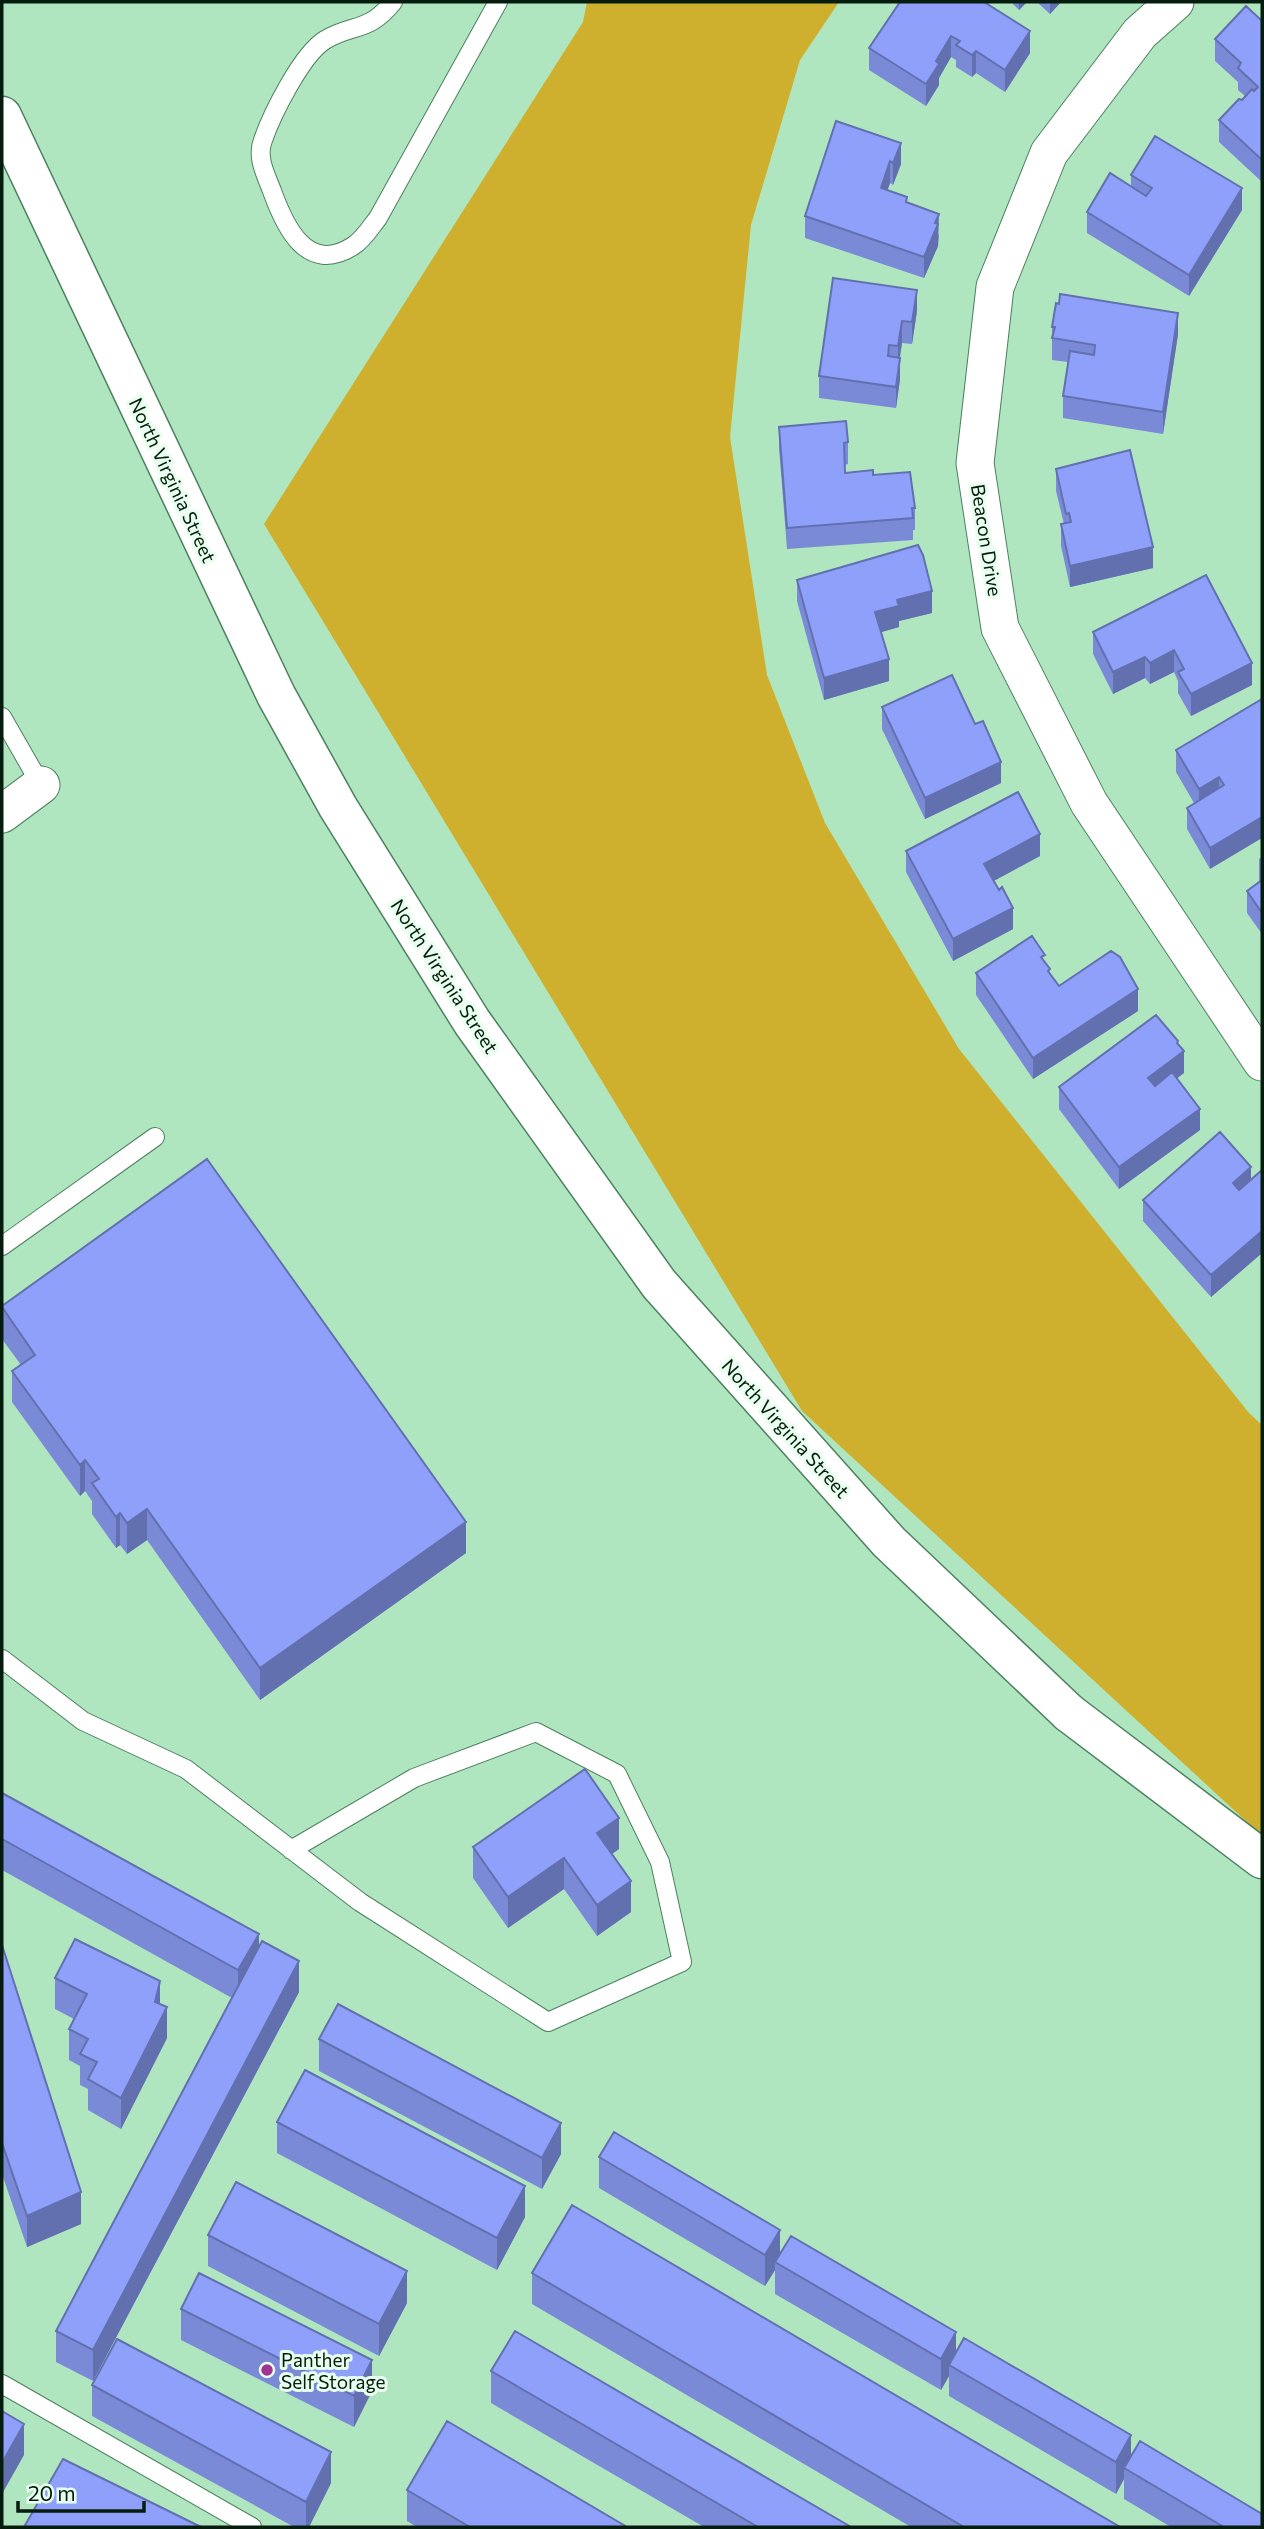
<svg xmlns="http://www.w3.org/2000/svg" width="1264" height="2529" font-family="Commissioner,sans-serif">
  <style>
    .green { fill: #cfb02e }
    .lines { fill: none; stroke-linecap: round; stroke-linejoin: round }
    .service-casing { stroke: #4c805e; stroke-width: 20 }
    .minor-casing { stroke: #4c805e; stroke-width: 39 }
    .primary-casing { stroke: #4c805e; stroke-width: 41 }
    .motorway-casing { stroke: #4c805e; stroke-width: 41 }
    .service { stroke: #fff; stroke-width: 18 }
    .minor { stroke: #fff; stroke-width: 37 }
    .primary { stroke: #fff; stroke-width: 38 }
    .motorway { stroke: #fff; stroke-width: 38 }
    .wall { fill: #7a8ad7 }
    .shaded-wall { fill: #6370af }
    .building { fill: #8ea0fa; stroke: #6370af; stroke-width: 2 }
    .poi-dot { fill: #a23391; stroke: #e8feee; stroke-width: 2.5 }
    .labels { text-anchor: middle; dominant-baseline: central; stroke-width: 6; stroke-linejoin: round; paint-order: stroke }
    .street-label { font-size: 19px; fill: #061c0e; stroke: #e8feee }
    .poi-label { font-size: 19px; fill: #061c0e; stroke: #e8feee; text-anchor: start }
  </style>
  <rect width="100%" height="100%" fill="#afe6c0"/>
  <path class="green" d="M587 2H839L800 60 751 225 730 437 767 675 825 823 959 1049 1249 1413 1262 1425V1836L802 1411 264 524 583 22Z"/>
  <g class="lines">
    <defs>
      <path id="service" d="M393 2C368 33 354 23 325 40 302 54 272 114 263 140 256 157 266 175 272 191 285 227 307 275 353 246 363 240 371 227 378 218L498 2
        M2 717 41 785
        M2 1246 155 1137
        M2 1659 83 1721 186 1769 360 1902 548 2022 682 1962 660 1862 617 1774 536 1732 414 1778 291 1850
        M2 2384 252 2527"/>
      <path id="minor" d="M1175 2 1140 33 1049 153 995 287 975 463 1000 628 1089 803 1262 1062
        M2 814 41 785"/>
      <path id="primary" d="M2 116 276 695 338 807 472 1022 659 1284 889 1542 1069 1713"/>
      <path id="motorway" d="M1069 1713 1262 1859"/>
    </defs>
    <use href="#service" class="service-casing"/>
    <use href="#minor" class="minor-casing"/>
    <use href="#primary" class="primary-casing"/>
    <use href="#motorway" class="motorway-casing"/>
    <use href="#service" class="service"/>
    <use href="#minor" class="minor"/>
    <use href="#primary" class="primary"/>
    <use href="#motorway" class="motorway"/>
  </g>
  <path class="wall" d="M900 2 1030 53 1005 92 976 73 972 77 956 67V60L951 57 939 78V85L926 106 869 70V48Z
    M1011 2H1027L1019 10Z
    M1037 2H1061L1050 14Z
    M1262 21V182L1219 142V120L1245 96 1238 90V82L1215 61V39Z
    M836 121 901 164 893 185 890 183 887 190 907 203 939 235 938 246 924 278 805 238V216Z
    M1131 175 1242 210 1189 296 1087 233V212L1131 186Z
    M917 311 912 344 902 343 900 358V379L896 408 819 398V376Z
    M1052 327 1178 334 1163 434 1063 418V396L1068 362 1052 360Z
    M779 427 848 442V464L845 465V473L873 475 915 508V530H913V540L787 549 779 448Z
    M1056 469 1153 568 1070 587 1061 546V524H1064L1056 491Z
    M1206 575 1252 685 1191 716 1178 693V681L1174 672 1150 684 1145 678 1113 694 1093 654V632Z
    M797 580 932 613 899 621V627L881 632 889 681 824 700 797 601Z
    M1262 699 1210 869 1187 829V808L1194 803 1176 772V750Z
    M882 707 1001 783 925 819 882 729Z
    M906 851 1040 856 994 881 1013 929 953 961 906 872Z
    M1262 857V934L1247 913V891L1259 882V859Z
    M1045 962 1050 975 1059 986 1138 1011 1033 1079 976 995V973Z
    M1178 1044 1184 1073 1177 1078 1200 1130 1119 1189 1059 1109V1087Z
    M1262 1170V1253L1211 1297 1143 1221V1200L1251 1180Z
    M2 1306 466 1553 260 1700 147 1540 127 1554 120 1545 116 1548 92 1514V1501L85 1491 80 1496 12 1402V1371L21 1365 2 1339Z
    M2 1793 259 1947 299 1992 93 2381 56 2362V2331L232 1998 2 1870Z
    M473 1847 619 1849 612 1854 631 1912 597 1936 564 1889 508 1928 473 1878Z
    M2 1945 81 2224 27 2247 2 2174Z
    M55 1978 160 2004 167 2038 121 2129 88 2110V2089L80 2085V2066L69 2060V2029L74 2019 55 2009Z
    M319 2039 561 2154 542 2189 319 2071Z
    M277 2122 525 2217 497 2270 277 2153Z
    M599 2157 780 2254 956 2351 1131 2456 1262 2527H1171L1124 2499V2479L1116 2494 949 2396V2376L941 2390 775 2294V2270L765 2286 599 2188Z
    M208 2235 407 2303 379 2356 208 2266Z
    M532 2273 1120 2527H911L532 2304Z
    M181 2309 372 2391 354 2427 181 2340Z
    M491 2371 851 2527H704L491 2403Z
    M92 2385 331 2483 309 2527H294L92 2416Z
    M407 2490 627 2527H417L407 2521Z"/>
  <path class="shaded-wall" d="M1019 2H1027L1019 10Z
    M1050 2H1061L1050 14Z
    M1030 31V53L1005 92V70Z
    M951 36V57L939 78V85L926 106V84L936 61Z
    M976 51V73L972 77V55Z
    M901 143V164L893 185V163Z
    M890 161V183L881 210V188Z
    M1242 188V210L1189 296V275Z
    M939 214 938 246 924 278V257Z
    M917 290V311L912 344V322Z
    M1178 313V334L1163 434V412Z
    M902 321V343L898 367V346Z
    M900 358V379L896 408V387Z
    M1153 547V568L1070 587V566Z
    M932 591V613L899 621V627L875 634V612L897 600Z
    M1174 650V672L1150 684V663Z
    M1145 657V678L1113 694V672Z
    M889 659V681L824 700V678Z
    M1252 663V685L1191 716V694Z
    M1001 762V783L925 819V798Z
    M1219 777V799L1199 810V789Z
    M1262 817V838L1210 869V848Z
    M1040 834V856L984 886V864Z
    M1013 908V929L953 961V939Z
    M1138 989V1011L1033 1079V1058Z
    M1178 1041V1055L1184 1051V1073L1148 1100V1078Z
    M1200 1109V1130L1119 1189V1167Z
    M1251 1167V1189L1233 1205V1183Z
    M1262 1231V1253L1211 1297V1275Z
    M85 1460V1491L80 1496V1465Z
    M147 1509V1540L127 1554V1523Z
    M120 1513V1545L116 1548V1517Z
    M466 1522V1553L260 1700V1668Z
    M619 1818V1849L597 1864V1833Z
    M564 1858V1889L508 1928V1897Z
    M631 1881V1912L597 1936V1905Z
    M259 1934V1965L238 2001V1970Z
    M299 1961V1992L93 2381V2350Z
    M160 1981V2012L167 2007V2038L121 2129V2098L155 2002Z
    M561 2123V2154L542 2189V2158Z
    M525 2186V2217L497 2270V2238Z
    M81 2192V2224L27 2247V2216Z
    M780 2230V2261L775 2262V2270L765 2286V2255Z
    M407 2271V2303L379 2356V2324Z
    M956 2332V2363L949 2365V2376L941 2390V2359Z
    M372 2360V2391L354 2427V2396Z
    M24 2424V2455L2 2494V2463Z
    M1131 2435V2467L1124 2468V2479L1116 2494V2462Z
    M331 2452V2483L309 2527H306V2502Z"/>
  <path class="building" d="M900 2H984L1030 31 1005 70 976 51 972 55 956 45 960 41 951 36 936 61 939 64 926 84 869 48Z
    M1246 6 1262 21V160L1219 120 1239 99 1242 100 1252 89 1254 91 1258 87 1238 68 1241 63 1215 39Z
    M836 121 901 143 893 163 890 161 881 188 907 197 906 202 939 214 935 223 938 224 924 257 805 216Z
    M1155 136 1242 188 1189 275 1087 212 1110 173 1146 196 1152 188 1131 175Z
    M833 278 917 290 912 322 902 321 898 346 889 345 888 356 900 358 896 387 819 376Z
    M1060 294 1178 313 1163 412 1063 396 1070 351 1094 355 1095 345 1052 338 1055 327H1052L1056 303 1059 304Z
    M846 421 848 442 844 443 845 473 873 470V475L910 472 915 508H912L913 518 787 528 779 427Z
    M1130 450 1153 547 1070 566 1061 524 1071 522 1069 513 1066 514 1056 469Z
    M918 545 923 555 932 591 897 600 899 606 875 612 889 659 824 678 797 580Z
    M1206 575 1252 663 1191 694 1178 672 1184 669 1174 650 1150 663 1145 657 1113 672 1093 632Z
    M952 675 975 724 983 721 1001 762 925 798 882 707Z
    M1262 699V817L1210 848 1187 808 1224 785 1219 777 1199 789 1176 750Z
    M1018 792 1040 834 984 864 999 890 1002 887 1013 908 953 939 906 851Z
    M1262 880V913L1247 891Z
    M1032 936 1045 955 1041 957 1050 969 1048 971 1059 986 1111 951 1120 957 1138 989 1033 1058 976 973Z
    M1156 1015 1178 1041 1177 1043 1184 1051 1148 1078 1155 1086 1172 1072 1200 1109 1119 1167 1059 1087Z
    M1220 1132 1251 1167 1233 1183 1239 1190 1262 1170V1231L1211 1275 1143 1200Z
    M207 1159 466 1522 260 1668 147 1509 127 1523 120 1513 116 1517 92 1483 99 1479 85 1460 80 1465 12 1371 35 1355 2 1307V1306Z
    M585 1769 619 1818 597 1833 631 1881 597 1905 564 1858 508 1897 473 1847Z
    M2 1793 259 1934 238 1970 2 1839Z
    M75 1939 160 1981 155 2002 167 2007 121 2098 88 2079 97 2062 80 2054 88 2039 69 2029 87 1994 55 1978Z
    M262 1941 299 1961 93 2350 56 2331Z
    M2 1945 81 2192 27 2216 2 2143Z
    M338 2004 561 2123 542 2158 319 2039Z
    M305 2070 525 2186 497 2238 277 2122Z
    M614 2132 780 2230 765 2255 599 2157Z
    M236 2182 407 2271 379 2324 208 2235Z
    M572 2205 1120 2527H964L532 2273Z
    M791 2236 956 2332 941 2359 775 2262Z
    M199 2273 372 2360 354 2396 181 2309Z
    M515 2331 851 2527H758L491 2371Z
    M964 2338 1131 2435 1116 2462 949 2365Z
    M117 2339 331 2452 306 2502 92 2385Z
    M2 2411 24 2424 2 2463Z
    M447 2421 627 2527H470L407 2490Z
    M1140 2441 1262 2514V2527H1224L1124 2468Z
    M63 2459 201 2527H24Z"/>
  <circle class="poi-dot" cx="267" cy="2370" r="7"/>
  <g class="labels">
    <g class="street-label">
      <text transform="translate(173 480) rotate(65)">North Virginia Street</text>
      <text transform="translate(987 540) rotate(81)">Beacon Drive</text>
      <text transform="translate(445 976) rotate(57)">North Virginia Street</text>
      <text transform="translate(786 1428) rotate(48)">North Virginia Street</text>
    </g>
    <g class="poi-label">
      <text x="281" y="2359">Panther<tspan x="281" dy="22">Self Storage</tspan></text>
    </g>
  </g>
  <rect width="1264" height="2529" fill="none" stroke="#061c0e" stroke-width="7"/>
  <path d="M18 2501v10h126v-10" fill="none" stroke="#061c0e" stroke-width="3.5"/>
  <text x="28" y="2501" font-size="21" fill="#061c0e" stroke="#e8feee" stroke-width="5" paint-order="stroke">20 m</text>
</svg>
